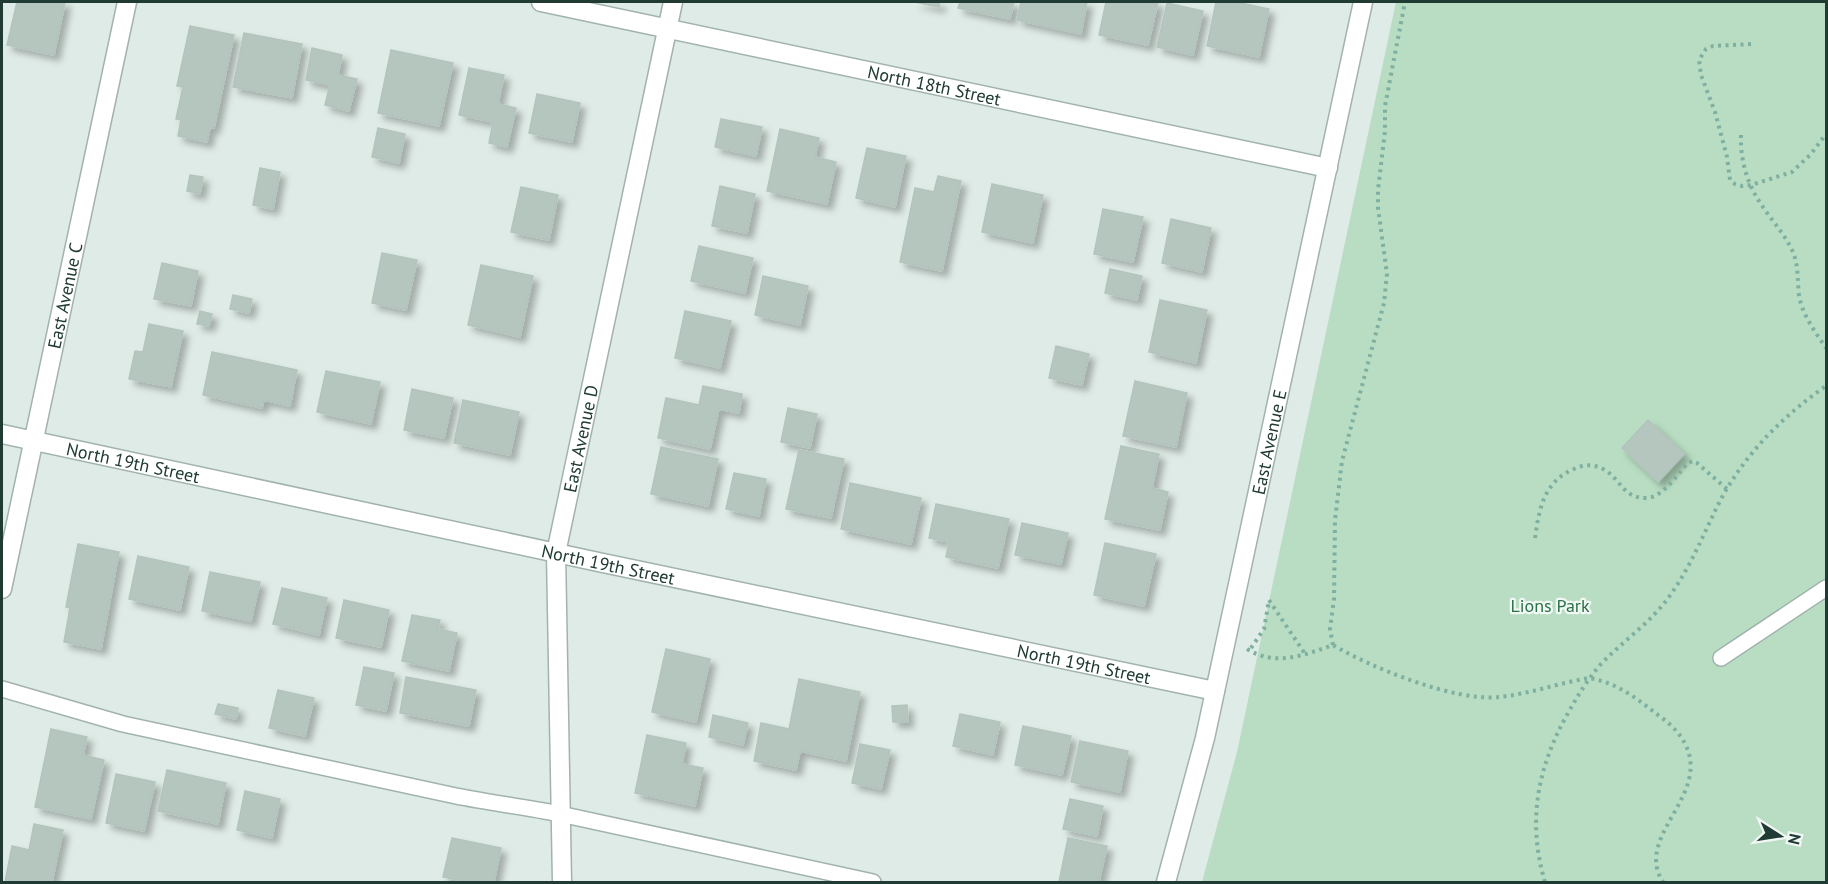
<svg xmlns="http://www.w3.org/2000/svg" width="1828" height="884" font-family="'PT Sans',sans-serif">
  <style>
    .green { fill: #b8ddc2 }
    .building { fill: #b5c6bf; stroke: #b2c4bd; stroke-width: 1.5; filter: url(#shadow) }
    .lines { fill: none; stroke-linecap: round; stroke-linejoin: round }
    .lane-casing { stroke: #a2b3ad; stroke-width: 18 }
    .street-casing { stroke: #a2b3ad; stroke-width: 21 }
    .path { stroke: #7fafa0; stroke-width: 4; stroke-dasharray: 3 4.5; stroke-linecap: butt }
    .lane { stroke: #fff; stroke-width: 15 }
    .street { stroke: #fff; stroke-width: 18 }
    .labels { text-anchor: middle; dominant-baseline: central; stroke-width: 4.5; stroke-linejoin: round; paint-order: stroke }
    .street-label { font-size: 18px; fill: #203b34; stroke: #f0f7f4 }
    .park-label { font-size: 18px; fill: #2a7246; stroke: #f0f7f4 }
  </style>
  <defs>
    <filter id="shadow"><feDropShadow dx="5.5" dy="5.5" stdDeviation="3" flood-color="#0004"/></filter>
  </defs>
  <rect width="100%" height="100%" fill="#dfebe6"/>
  <path class="green" d="M1396 2H1826V882H1202L1237 752Z"/>
  <path class="building" d="M17 2H65L54 55 7 45Z
    M915 2H940L939 7Z
    M960 2H1014L1010 19 958 8Z
    M1021 2H1087L1081 34 1017 20Z
    M1106 2H1158L1148 45 1099 35Z
    M1216 2H1236L1269 9 1259 57 1207 46Z
    M1167 3 1203 11 1193 55 1157 47Z
    M190 26 234 35 214 128 210 127 207 142 178 136 181 120 176 119 183 87 177 86Z
    M244 33 302 44 292 98 233 87Z
    M312 48 342 55 338 75 357 79 349 111 325 105 330 85 306 80Z
    M391 50 453 63 439 126 378 113Z
    M469 68 504 75 498 104 516 108 507 147 489 143 493 122 459 115Z
    M537 94 580 103 572 142 529 133Z
    M721 119 762 127 756 156 715 147Z
    M378 128 405 134 399 163 372 157Z
    M780 129 819 138 815 157 836 162 827 204 767 191Z
    M867 148 906 156 895 207 856 198Z
    M260 168 280 172 273 209 253 205Z
    M190 175 203 177 200 194 187 191Z
    M938 176 961 181 942 271 900 262 915 188 934 192Z
    M992 184 1043 195 1033 243 982 232Z
    M720 186 755 194 747 233 712 226Z
    M521 187 558 195 549 240 511 232Z
    M1103 209 1143 217 1133 262 1094 254Z
    M1171 219 1211 228 1202 272 1162 263Z
    M699 246 753 258 745 293 691 281Z
    M382 253 417 260 406 310 372 303Z
    M162 263 198 271 191 306 154 299Z
    M481 265 533 276 520 337 468 325Z
    M1110 269 1142 276 1137 300 1105 293Z
    M763 276 808 286 800 325 755 315Z
    M233 295 252 299 249 313 230 309Z
    M1160 300 1207 310 1196 363 1149 352Z
    M200 311 212 314 209 326 197 324Z
    M685 311 731 321 720 368 675 358Z
    M149 324 183 331 171 387 129 379 135 351 143 352Z
    M1056 346 1089 354 1082 385 1049 378Z
    M212 352 297 370 290 406 264 400 262 408 203 395Z
    M326 371 380 382 371 424 317 412Z
    M1135 381 1187 393 1176 447 1123 436Z
    M703 386 742 394 739 413 719 409 710 449 658 438 666 398 699 405Z
    M412 389 453 398 444 438 404 430Z
    M463 400 519 412 510 455 454 443Z
    M788 408 817 414 810 448 781 442Z
    M1648 420 1684 454 1658 482 1622 448Z
    M1121 446 1159 454 1152 488 1168 492 1160 530 1105 519Z
    M661 447 718 459 708 506 651 494Z
    M799 450 844 459 831 518 786 509Z
    M734 473 766 479 759 516 726 509Z
    M850 483 921 498 911 544 841 529Z
    M936 504 1009 519 998 568 946 557 949 542 929 538Z
    M1022 523 1068 533 1061 564 1015 555Z
    M1105 543 1156 554 1144 606 1094 595Z
    M78 544 119 552 101 649 64 642 70 608 66 607Z
    M138 556 189 567 180 610 129 599Z
    M210 572 260 582 251 621 202 611Z
    M282 588 327 598 319 635 273 624Z
    M344 600 389 610 381 647 336 638Z
    M412 615 440 620 438 629 457 633 449 671 402 661Z
    M666 649 710 659 696 722 652 712Z
    M364 667 394 673 386 711 356 705Z
    M406 677 476 690 469 726 400 713Z
    M799 679 860 692 846 761 800 751 796 770 754 761 761 723 789 729Z
    M278 690 314 698 305 736 269 728Z
    M218 704 238 708 236 719 215 714Z
    M907 705 908 722H893L892 706Z
    M960 714 1000 722 993 755 953 746Z
    M713 715 748 723 743 745 709 737Z
    M1023 726 1071 736 1062 775 1015 765Z
    M51 729 87 737 83 755 104 760 91 819 35 807Z
    M647 735 686 743 682 764 703 768 695 806 635 793Z
    M1080 741 1128 751 1120 792 1071 782Z
    M860 744 890 750 881 789 852 783Z
    M167 770 226 783 218 824 158 811Z
    M116 774 155 782 144 831 106 823Z
    M245 791 280 799 272 838 237 830Z
    M1070 799 1103 806 1097 836 1063 829Z
    M34 824 63 830 52 882H5L12 846 29 850Z
    M452 838 501 848 494 882H469L443 877Z
    M1068 838 1107 846 1099 882H1059Z"/>
  <g class="lines">
    <defs>
      <path id="lane" d="M1721 658 1826 588
        M2 689 123 724 456 796C491 803 526 807 560 814L873 882"/>
      <g id="street">
        <path id="s1" d="M541 2 1328 168"/>
        <path id="s2" d="M2 434 603 563 1215 691"/>
        <path id="s3" d="M2 589 127 2"/>
        <path id="s4" d="M562 882 556 553 673 2"/>
        <path id="s5" d="M1166 882 1205 738 1363 2"/>
      </g>
    </defs>
    <use href="#lane" class="lane-casing"/>
    <use href="#street" class="street-casing"/>
    <path class="path" d="M1751 44 1713 46 1706 49 1699 60 1701 75 1715 112 1727 157 1730 180 1735 184 1742 186 1751 185 1792 172 1811 154 1826 134
      M1741 135C1740 159 1747 184 1761 204 1771 220 1784 233 1792 250 1799 265 1797 279 1799 295 1802 315 1816 333 1826 348
      M1535 538C1539 509 1544 481 1574 469 1584 464 1595 464 1605 470 1621 480 1623 498 1646 498 1663 498 1677 474 1688 463L1693 461 1697 463 1727 489
      M1333 645 1330 629 1334 599 1335 520 1342 461 1384 303 1387 274 1378 208V190L1385 131V106L1405 2
      M1251 648 1264 629 1269 600 1305 654
      M1247 649C1276 667 1304 655 1333 645 1370 667 1455 702 1499 697 1529 694 1559 683 1589 678 1614 682 1634 696 1654 712 1662 718 1671 724 1678 733 1723 790 1631 833 1663 882
      M1545 882C1527 822 1537 768 1568 713 1578 695 1588 679 1601 664 1624 640 1652 622 1671 594 1690 567 1702 538 1716 509 1740 459 1781 417 1826 386"/>
    <use href="#lane" class="lane"/>
    <use href="#street" class="street"/>
  </g>
  <g class="labels">
    <g class="street-label">
      <text stroke="none"><textPath href="#s1" startOffset="402">North 18th Street</textPath></text>
      <text stroke="none"><textPath href="#s3" startOffset="300">East Avenue C</textPath></text>
      <text stroke="none"><textPath href="#s4" startOffset="446">East Avenue D</textPath></text>
      <text stroke="none"><textPath href="#s5" startOffset="452">East Avenue E</textPath></text>
      <text stroke="none"><textPath href="#s2" startOffset="134">North 19th Street</textPath></text>
      <text stroke="none"><textPath href="#s2" startOffset="620">North 19th Street</textPath></text>
      <text stroke="none"><textPath href="#s2" startOffset="1106">North 19th Street</textPath></text>
    </g>
    <g class="park-label">
      <text x="1550" y="605">Lions Park</text>
    </g>
  </g>
  <rect width="1828" height="884" fill="none" stroke="#203b34" stroke-width="6"/>
  <g transform="translate(1780 836) rotate(102)" stroke="#f0f7f4" stroke-width="4.5" paint-order="stroke">
  <path d="M0-4.5L10 22L0 15L-10 22Z" fill="#203b34"/>
  <text y="-9" font-size="16" font-weight="bold" text-anchor="middle" fill="#203b34">N</text>
  </g>
</svg>
